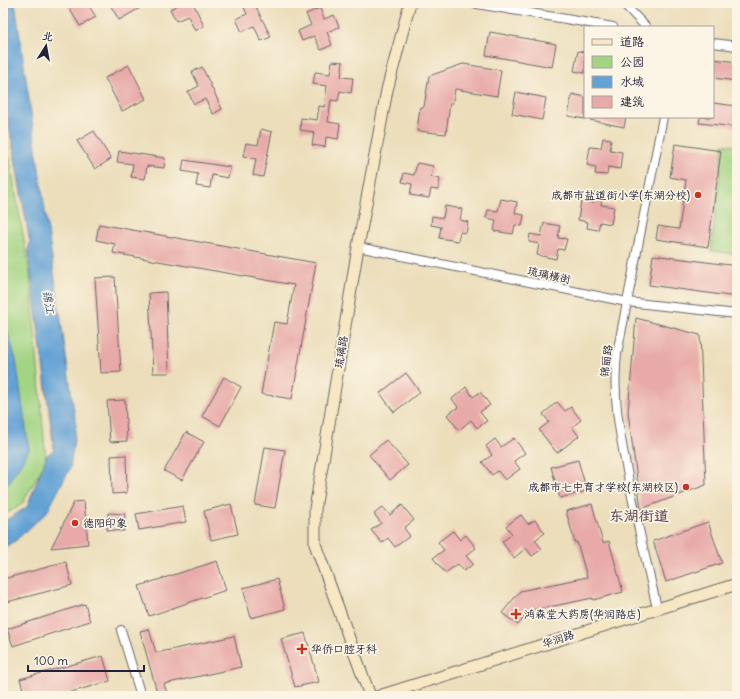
<svg xmlns="http://www.w3.org/2000/svg" width="740" height="699" font-family="Delius,'LXGW WenKai TC',sans-serif">
  <style>
    .green { fill: #a3d483; stroke: #627b5f }
    .water { fill: #63a2d5; stroke: #426288 }
    .building { fill: #e8aaa8 }
    .lines { fill: none; stroke-linecap: round; stroke-linejoin: round }
    .street-casing { stroke: #696468; stroke-width: 10 }
    .secondary-casing { stroke: #696468; stroke-width: 13 }
    .street { stroke: #fff; stroke-width: 8 }
    .secondary { stroke: #f7e8c3; stroke-width: 11 }
    .poi-dot { fill: #c8321e; stroke: #fcf5e5; stroke-width: 1.5 }
    .labels { text-anchor: middle; dominant-baseline: central; stroke-width: 3.5; stroke-linejoin: round; paint-order: stroke }
    .poi-label { font-size: 11px; fill: #22223b; stroke: #fcf5e5; text-anchor: start }
    .street-label { font-size: 11px; fill: #22223b; stroke: #fcf5e5 }
    .water-label { font-size: 12px; font-style: italic; fill: #3c5579; stroke: #fcf5e5 }
    .district-label { font-size: 15px; font-weight: bold; fill: #675261; stroke: #fcf5e5 }
  </style>
  <rect width="100%" height="100%" fill="#fcf5e5"/>
  <filter id="ink" filterUnits="userSpaceOnUse"><feTurbulence type="fractalNoise" baseFrequency=".025" numOctaves="2"/><feDisplacementMap in="SourceGraphic" scale="8" xChannelSelector="R" yChannelSelector="G"/><feConvolveMatrix kernelMatrix="1 2 1 2 8 2 1 2 1" color-interpolation-filters="sRGB"/></filter>
  <filter id="wash" filterUnits="userSpaceOnUse"><feTurbulence type="fractalNoise" baseFrequency=".012" numOctaves="4" result="noise"/><feDisplacementMap in="SourceGraphic" scale="16" xChannelSelector="R" yChannelSelector="G"/><feGaussianBlur stdDeviation="0.9" result="paint"/><feColorMatrix in="noise" values="0 0 0 0 0 0 0 0 0 0 0 0 0 0 0 0 0 1.4 0 .05"/><feComposite in="paint" operator="in"/></filter>
  <g filter="url(#wash)">
    <rect width="100%" height="100%" fill="#ecdebb"/>
    <path class="green" d="M3 121 30 274 46 461 22 504 3 516Z
      M723 144 737 146V254L711 251Z"/>
    <path class="water" d="M3 3H15L76 425 70 468 47 512 15 541 3 548V522L27 507 47 455 54 450 28 250 30 243 3 93Z
      M3 317 16 360 29 450 8 484 3 487Z"/>
    <g id="blocks">
      <path class="building" d="M66 3H87L96 17 80 26Z
        M109 3H137L140 8 119 20Z
        M182 3H193L204 26 195 31 188 16 176 21 170 9Z
        M242 3H254L271 37 261 41 254 26 242 32 236 19 247 14Z
        M320 8 324 19 334 15 339 27 327 32 332 45 321 50 314 36 302 41 298 31 311 25 306 14Z
        M490 32 556 44 552 67 486 55Z
        M578 51 585 52V73L574 71Z
        M713 59 737 62V81L713 78Z
        M332 61 343 62 341 77 353 78 351 93 340 91 338 101 331 100 328 122 340 124 338 139 326 137 325 147 312 145 314 132 300 130 301 118 317 120 319 106 324 107 327 86 313 84 315 72 330 74Z
        M463 64 501 70 497 96 455 89 453 103H450L446 134 417 131 420 107H424L429 76Z
        M129 65 146 99 122 111 105 78Z
        M202 67 222 109 213 114 205 99 194 104 188 92 199 86 192 72Z
        M516 92 546 98 542 120 512 114Z
        M572 94 585 97V119L568 116Z
        M713 103 737 106V127L699 123 700 117H713Z
        M590 117H626L624 127 590 120Z
        M261 129 272 132 263 177 253 175 256 159 243 156 246 143 258 145Z
        M94 131 111 159 95 169 77 141Z
        M603 138 611 139 610 150 622 152 620 169 608 167 607 175 595 174 596 167 587 165 590 147 601 148Z
        M675 144 721 151 708 247 656 239 658 226 679 229 686 180 670 177Z
        M119 151 165 158 164 168 147 166 145 179 131 177 133 164 117 162Z
        M184 160 230 167 228 178 212 175 210 188 196 186 198 174 182 171Z
        M417 163 433 166 431 177 440 179 438 190 431 189 429 198 410 195 412 184 402 182 404 173 414 175Z
        M594 193 603 194 601 205 614 207 611 224 600 222 598 230 587 228 588 222 578 220 581 201 593 203Z
        M501 199 517 202 515 213 524 215 522 226 515 225 513 234 494 231 496 220 486 218 488 210 498 211Z
        M445 206 462 209 460 220 468 222 466 233 460 232 458 241 439 238 441 227 431 225 432 216 443 218Z
        M544 223 560 226 558 238 567 239 564 250 558 249 556 259 537 255 539 244 529 242 530 234 541 236Z
        M99 224 316 263 292 399 261 394 274 322 287 324 294 285 113 253 115 244 96 240Z
        M653 255 737 266V297L649 285Z
        M115 277 121 372 101 373 95 278Z
        M166 292 169 373H153L149 293Z
        M636 318 700 335 706 485 641 509 628 412Z
        M406 373 420 392 394 412 380 393Z
        M224 377 241 387 220 426 202 416Z
        M466 387 473 397 480 392 490 405 480 412 487 421 477 428 471 420 459 430 447 415 458 407 452 399Z
        M125 400 127 441 110 442 107 401Z
        M557 402 565 411 571 407 581 420 572 427 579 436 557 453 539 430 549 422 543 414Z
        M186 432 204 442 182 480 164 471Z
        M514 438 525 453 514 461 520 469 505 480 498 471 492 475 482 462 492 455 486 446 495 439 501 447Z
        M386 440 408 465 390 480 369 455Z
        M265 447 285 450 275 508 255 505Z
        M126 455 127 493 112 494 111 456Z
        M578 460 587 491 560 498 551 467Z
        M84 501 88 544 51 548 74 502Z
        M231 504 238 534 211 540 204 511Z
        M592 504 603 543 609 541 623 592 593 600V598L529 611 518 625 502 613 520 591 587 577 577 542 575 543 566 511Z
        M402 505 414 520 404 528 410 536 395 547 388 538 382 543 371 530 381 523 374 514 383 507 390 515Z
        M183 506 186 522 139 530 136 514Z
        M108 513 125 514 124 531 107 530Z
        M521 515 528 524 535 520 545 533 535 540 542 549 532 556 526 548 514 558 502 542 512 534 506 526Z
        M708 522 722 563 666 582 653 541Z
        M453 531 460 540 466 535 476 548 466 556 473 564 464 571 458 564 445 573 433 558 444 550 438 542Z
        M217 561 226 590 149 616 139 586Z
        M66 562 72 585 3 603V579Z
        M277 579 285 609 251 618 243 588Z
        M85 604 90 621 13 646 7 629Z
        M149 629 156 653 234 636 241 667 164 684 168 696H158L140 631Z
        M305 633 319 682 295 687 281 639Z
        M103 656 110 681 57 696H25L20 679Z"/>
    </g>
  </g>
  <g filter="url(#ink)">
    <use href="#blocks" fill-opacity="0" stroke="#696468" stroke-width="1"/>
    <g class="lines">
      <defs>
        <path id="street" d="M471 3 613 27
          M623 3 646 27
          M713 43 737 46
          M358 247 627 302 737 314
          M657 608C647 564 636 520 628 476 620 435 612 396 617 354L663 117
          M121 630 141 696"/>
        <path id="secondary" d="M370 696 315 544V509L358 247 387 90 410 3
          M379 696 737 584"/>
      </defs>
      <use href="#street" class="street-casing"/>
      <use href="#secondary" class="secondary-casing"/>
      <use href="#street" class="street"/>
      <use href="#secondary" class="secondary"/>
    </g>
  </g>
  <g class="poi-dot">
    <circle cx="698" cy="195" r="4"/>
    <circle cx="686" cy="487" r="4"/>
    <circle cx="75" cy="523" r="4"/>
    <path d="M514 608h4v4h4v4h-4v4h-4v-4h-4v-4h4z"/>
    <path d="M300 643h4v4h4v4h-4v4h-4v-4h-4v-4h4z"/>
  </g>
  <g class="labels">
    <g class="poi-label">
      <text x="690" y="195" text-anchor="end">成都市盐道街小学(东湖分校)</text>
      <text x="678" y="487" text-anchor="end">成都市七中育才学校(东湖校区)</text>
      <text x="83" y="523">德阳印象</text>
      <text x="524" y="614">鸿森堂大药房(华润路店)</text>
      <text x="311" y="649">华侨口腔牙科</text>
    </g>
    <g class="street-label">
      <text transform="translate(549 275) rotate(12)">琉璃横街</text>
      <text transform="translate(341 352) rotate(-81)">琉璃路</text>
      <text transform="translate(606 361) rotate(-83)">锦丽路</text>
      <text transform="translate(558 639) rotate(-18)">华润路</text>
    </g>
    <g class="water-label">
      <text transform="translate(49 302) rotate(80)">锦江</text>
    </g>
    <g class="district-label">
      <text x="639" y="515">东湖街道</text>
    </g>
  </g>
  <rect width="740" height="699" fill="none" stroke="#fcf5e5" stroke-width="16"/>
  <rect x="584" y="26" width="130" height="92" fill="#fcf5e5" stroke="#a5a1a1"/>
  <rect x="592" y="39" width="20" height="6" fill="#f7e8c3" stroke="#a5a1a1"/>
  <text x="620" y="46" font-size="12" fill="#22223b">道路</text>
  <rect x="592" y="56" width="20" height="12" fill="#a3d483" stroke="#a5a1a1"/>
  <text x="620" y="66" font-size="12" fill="#22223b">公园</text>
  <rect x="592" y="76" width="20" height="12" fill="#63a2d5" stroke="#a5a1a1"/>
  <text x="620" y="86" font-size="12" fill="#22223b">水域</text>
  <rect x="592" y="96" width="20" height="12" fill="#e8aaa8" stroke="#a5a1a1"/>
  <text x="620" y="106" font-size="12" fill="#22223b">建筑</text>
  <g transform="translate(46 46) rotate(11)" stroke="#fcf5e5" stroke-width="3" paint-order="stroke">
  <path d="M0-3L7 15L0 10L-7 15Z" fill="#22223b"/>
  <text y="-6" font-size="11" font-weight="bold" text-anchor="middle" fill="#22223b">北</text>
  </g>
  <path d="M28 665v6h116v-6" fill="none" stroke="#22223b" stroke-width="2"/>
  <text x="34" y="665" font-size="12" fill="#22223b" stroke="#fcf5e5" stroke-width="3" paint-order="stroke">100 m</text>
</svg>
